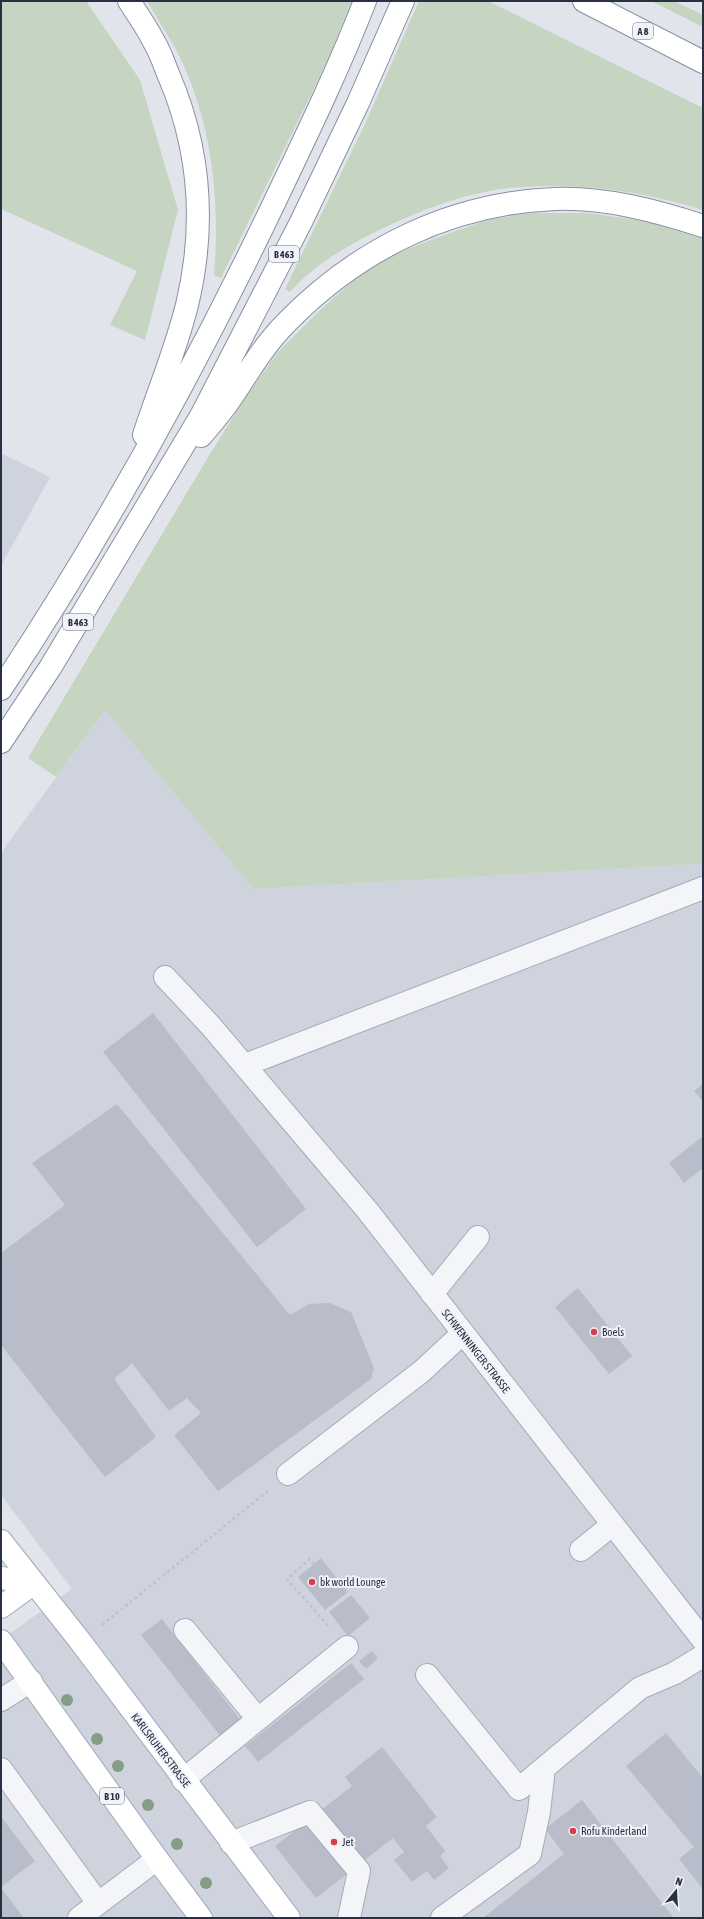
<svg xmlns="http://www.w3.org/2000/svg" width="704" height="1919" font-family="'Asap Condensed',sans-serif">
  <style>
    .built { fill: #cfd3dd }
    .green { fill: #c5d5c1 }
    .building { fill: #b8bdc9 }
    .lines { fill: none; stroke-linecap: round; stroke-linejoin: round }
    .minor-casing { stroke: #a6aab6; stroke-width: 24 }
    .major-casing { stroke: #9fa8b8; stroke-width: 24 }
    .highway-casing { stroke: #8790a3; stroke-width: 24 }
    .path { stroke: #bfc2ca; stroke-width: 2.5; stroke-dasharray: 3 3; stroke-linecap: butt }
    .minor { stroke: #f4f5f9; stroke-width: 22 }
    .major { stroke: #fff; stroke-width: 22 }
    .highway { stroke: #fff; stroke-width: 22 }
    .tree { fill: #859c86 }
    .poi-dot { fill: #da3c4b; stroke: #f1f3f8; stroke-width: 1.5 }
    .labels { text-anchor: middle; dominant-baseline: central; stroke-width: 4; stroke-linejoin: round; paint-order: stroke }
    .shield { fill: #f1f3f8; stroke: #646a7a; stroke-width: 1 }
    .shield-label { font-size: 10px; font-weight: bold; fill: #283044 }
    .poi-label { font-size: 11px; fill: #283044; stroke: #f1f3f8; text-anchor: start }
    .street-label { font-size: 11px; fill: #283044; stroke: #f1f3f8 }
  </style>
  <rect width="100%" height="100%" fill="#e1e4eb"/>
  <path class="built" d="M1 453 50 477 1 566Z
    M105 710 253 889 703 864V1918H1V1640L72 1589 1 1495V853Z"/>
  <path class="green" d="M1 1H86L140 80 178 210 145 340 110 325 137 271 1 209Z
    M147 1H352L327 62 221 278 214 275C220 203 213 131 183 64 173 42 159 22 147 1Z
    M419 1H488L703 108V210C644 192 586 183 523 187 478 189 431 206 390 225 354 241 316 263 290 292L285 289 365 124Z
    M651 1H674L703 15V27Z
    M533 213H587L645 221 703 239V864L253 889 105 710 56 777 28 758 210 454 245 398 278 352 318 312 357 277 394 254 447 234 490 219Z"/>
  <path class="building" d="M153 1013 306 1209 257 1247 103 1052Z
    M703 1084V1101L694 1091Z
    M117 1104 290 1315 309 1304 330 1303 351 1312 374 1368 371 1379 218 1491 174 1435 201 1413 187 1398 169 1411 132 1363 114 1379 156 1437 105 1477 1 1345V1253L65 1205 32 1163Z
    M703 1136V1168L684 1183 669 1163Z
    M578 1288 632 1356 609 1374 555 1307Z
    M321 1558 348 1592 325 1610 298 1577Z
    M351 1595 370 1618 348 1636 329 1612Z
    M162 1619 253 1736 233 1752 141 1635Z
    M372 1651 378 1658 366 1669 359 1661Z
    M351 1663 364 1679 258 1762 245 1746Z
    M666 1733 703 1778V1889L679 1859 694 1847 626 1766Z
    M382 1747 437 1817 426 1826 445 1851 440 1856 449 1868 434 1880 427 1871 412 1882 394 1860 404 1852 393 1838 316 1898 275 1846 352 1786 345 1777Z
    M582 1800 674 1918H483L564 1854 545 1829Z
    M1 1817 35 1861 1 1887Z
    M1 1888 24 1918H1Z"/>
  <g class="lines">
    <defs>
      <path id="minor" d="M165 977 210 1025 367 1210 703 1640
        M245 1065 703 888
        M432 1294 478 1237
        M288 1474 421 1372 463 1333
        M581 1550 612 1525
        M185 1630 258 1719
        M427 1675 519 1789 544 1768
        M1 1700 31 1681
        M1 1769 98 1903
        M183 1780 347 1647
        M231 1843 310 1812 359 1871 349 1918
        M79 1918 157 1859
        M442 1918 530 1854 539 1812 544 1768 640 1688 675 1673 703 1656"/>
      <path id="major" d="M1 1541 80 1641 289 1918
        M1 1578 34 1583
        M1 1607 34 1583
        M1 1641 157 1859 201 1918"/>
      <path id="highway" d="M129 1C137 14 146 26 153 40 160 51 164 64 169 76 201 151 206 226 187 305 176 349 158 392 144 435
        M584 1 703 62
        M201 436C211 424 222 412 231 398 248 373 264 345 286 323 358 249 451 203 555 199 605 197 657 211 703 226
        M1 689C105 532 196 367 277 197 308 132 339 68 365 1
        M1 742 50 668 201 416 301 222 358 103 403 1"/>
    </defs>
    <use href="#minor" class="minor-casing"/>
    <use href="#major" class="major-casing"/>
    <use href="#highway" class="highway-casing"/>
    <path class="path" d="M314 1564 310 1559 287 1579 329 1627
      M102 1625 268 1491"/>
    <use href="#minor" class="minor"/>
    <use href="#major" class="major"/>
    <use href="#highway" class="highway"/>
  </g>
  <g class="tree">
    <circle cx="67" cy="1700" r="6"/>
    <circle cx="97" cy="1739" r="6"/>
    <circle cx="118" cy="1766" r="6"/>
    <circle cx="148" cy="1805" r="6"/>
    <circle cx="177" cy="1844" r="6"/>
    <circle cx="206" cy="1883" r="6"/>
  </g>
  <g class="poi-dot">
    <circle cx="594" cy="1332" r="4"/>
    <circle cx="312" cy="1582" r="4"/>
    <circle cx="573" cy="1831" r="4"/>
    <circle cx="334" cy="1842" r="4"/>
  </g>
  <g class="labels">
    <g class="shield">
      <rect x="633" y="23" width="20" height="16" rx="3"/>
      <rect x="269" y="246" width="30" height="16" rx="3"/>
      <rect x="63" y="614" width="30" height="16" rx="3"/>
      <rect x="100" y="1788" width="24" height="16" rx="3"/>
    </g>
    <g class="shield-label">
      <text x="643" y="31">A 8</text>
      <text x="284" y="254">B 463</text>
      <text x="78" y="622">B 463</text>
      <text x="112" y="1796">B 10</text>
    </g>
    <g class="poi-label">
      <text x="602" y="1332">Boels</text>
      <text x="320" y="1582">bk world Lounge</text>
      <text x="581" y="1831">Rofu Kinderland</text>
      <text x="342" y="1842">Jet</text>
    </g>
    <g class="street-label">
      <text transform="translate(476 1351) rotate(52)">SCHWENNINGER STRASSE</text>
      <text transform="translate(161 1750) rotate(53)">KARLSRUHER STRASSE</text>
    </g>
  </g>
  <rect width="704" height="1919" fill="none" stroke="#283044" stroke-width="4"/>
  <g transform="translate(676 1891) rotate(18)" stroke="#f1f3f8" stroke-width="3" paint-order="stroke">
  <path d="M0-3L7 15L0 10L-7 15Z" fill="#283044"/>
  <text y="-6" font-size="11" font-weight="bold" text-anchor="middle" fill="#283044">N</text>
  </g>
</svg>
